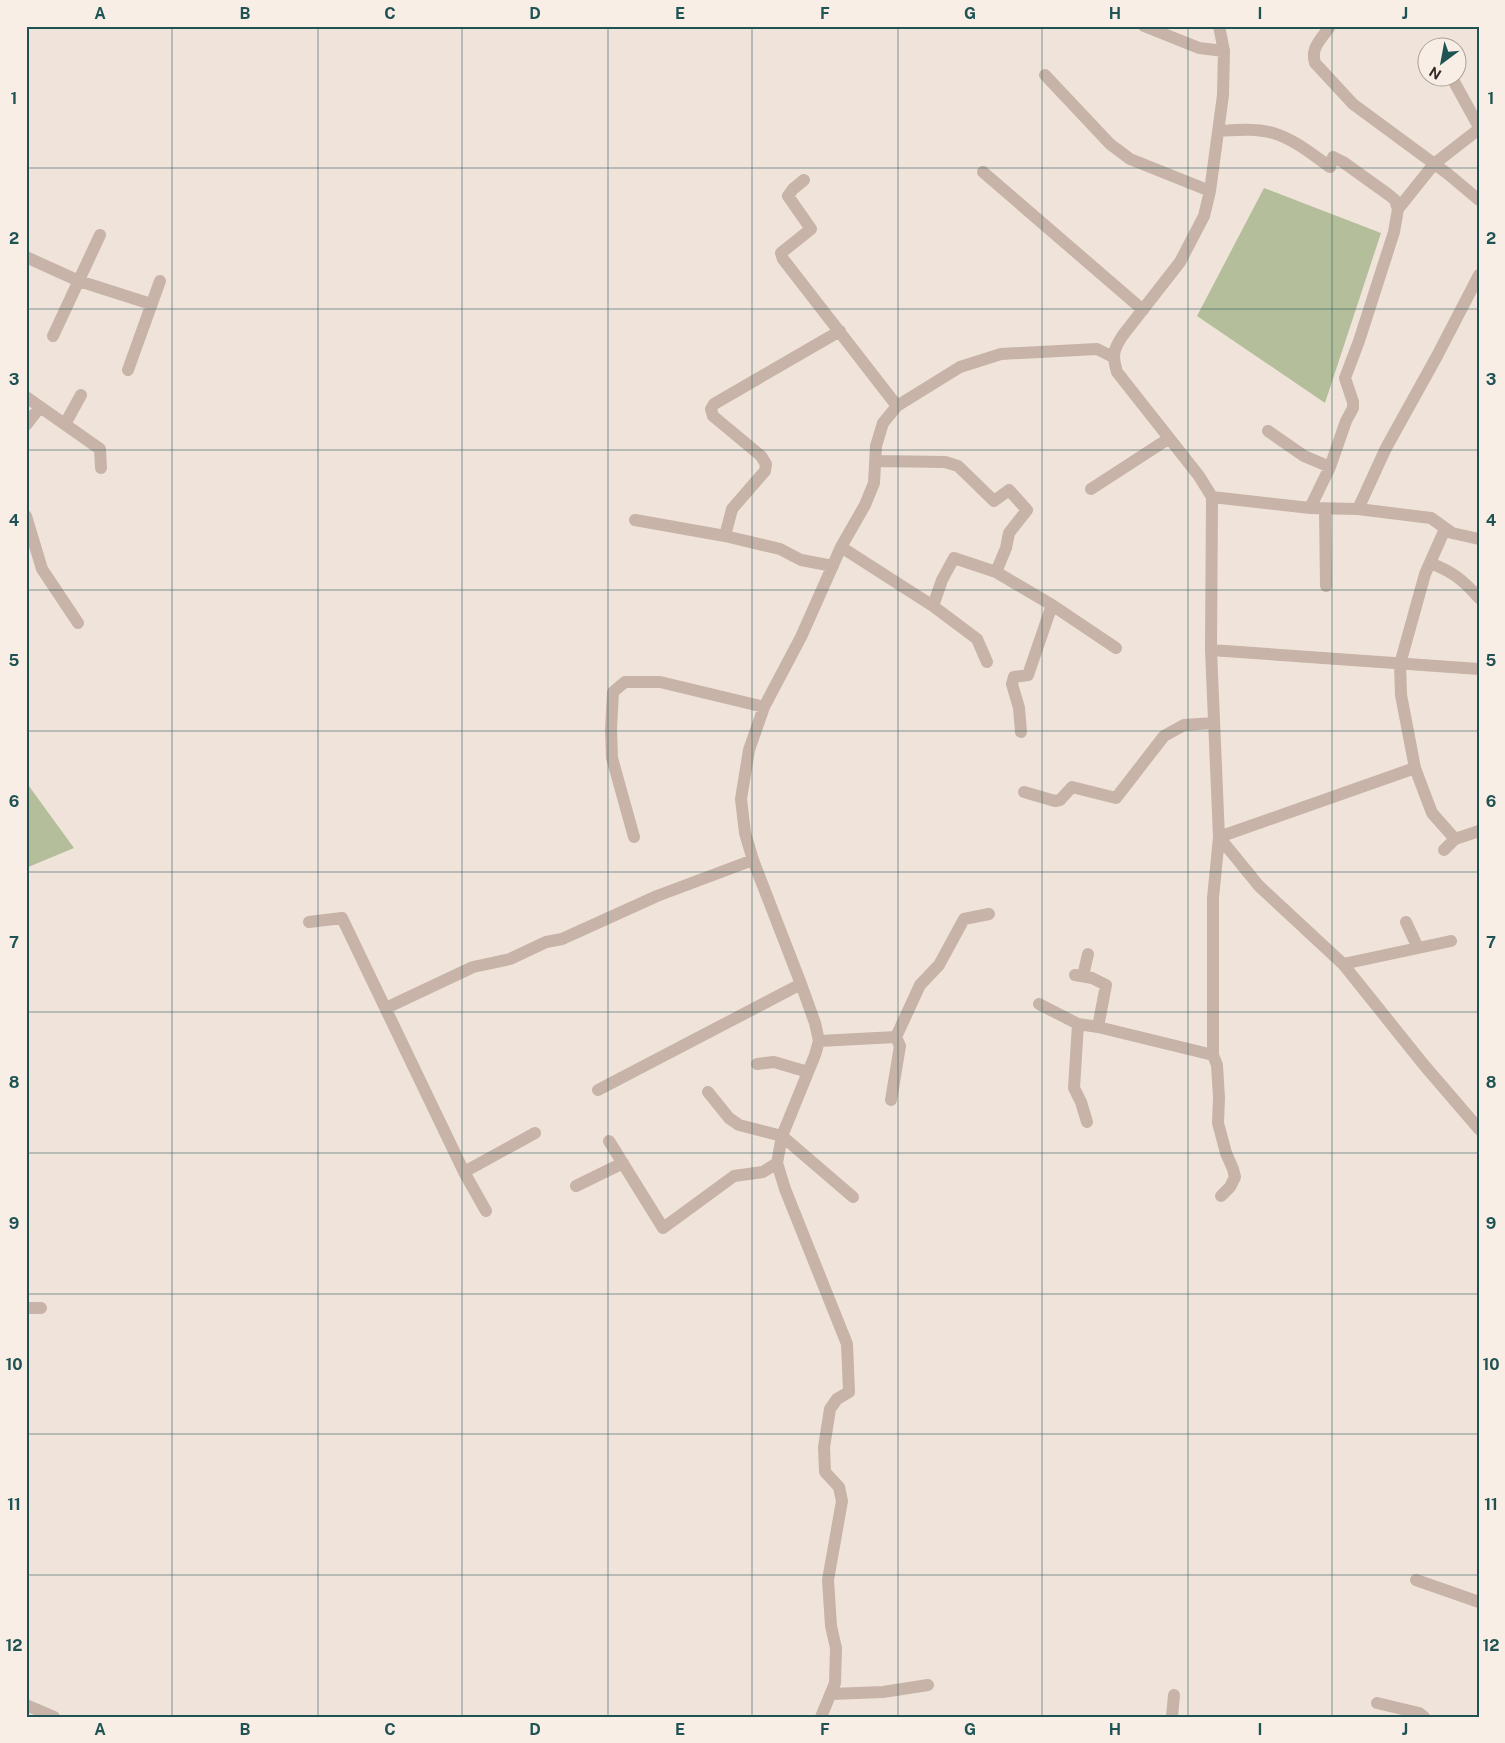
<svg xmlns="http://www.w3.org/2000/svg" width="1505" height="1743" font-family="'Public Sans',sans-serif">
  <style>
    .green { fill: #b4be9b }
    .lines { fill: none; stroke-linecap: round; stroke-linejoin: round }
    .minor { stroke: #c7b3a7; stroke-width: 12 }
    .grid { fill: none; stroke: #1f5353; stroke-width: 1; stroke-opacity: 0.55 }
    .neatline { fill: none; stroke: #1f5353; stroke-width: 2 }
    .grid-label { font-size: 16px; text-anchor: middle; font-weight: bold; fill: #1f5353 }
  </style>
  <rect width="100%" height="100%" fill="#f0e4da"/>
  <path class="green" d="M1264 188 1381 233 1325 403 1197 316Z
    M26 782 74 848 26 868Z"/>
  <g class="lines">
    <path class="minor" d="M1144 26 1199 48 1224 51
      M1219 26 1224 51 1223 95 1210 191 1204 216 1180 262 1123 335C1113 350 1112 355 1117 372L1199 476 1212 497 1211 650 1219 837 1259 886 1343 964 1424 1065 1479 1129
      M1330 26C1322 39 1310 47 1315 63L1353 104 1448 174 1479 200
      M1045 75 1110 144 1130 159 1210 191
      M1452 78 1479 127
      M1218 131C1236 130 1255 128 1273 133 1294 139 1313 155 1330 167L1333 157 1343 162 1389 195 1395 200 1398 209 1394 232 1359 341 1345 378 1353 402V408L1346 421 1330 467 1310 508
      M983 172 1143 310
      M804 180 793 189 788 196 811 229 781 253 783 259 897 406 960 367 1001 354 1097 349 1113 357
      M1398 209 1434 164 1479 129
      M26 257 79 281 151 304
      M53 336 100 235
      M128 370 160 281
      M26 397 100 449 101 468
      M65 424 81 395
      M26 425 40 407
      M1268 431 1304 456 1330 467
      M876 461 945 462 958 466 994 501 1009 490 1027 510 1009 533 1006 548 996 572
      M1091 489 1168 439
      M1212 497 1310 508 1358 509 1431 518 1452 533 1479 539
      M1325 509 1326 586
      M1358 509 1386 448 1437 356 1479 275
      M26 516 42 569 78 623
      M635 520 725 536 780 549 801 560 833 566
      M1445 529 1425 574 1400 664 1401 695 1415 768 1432 813 1455 839
      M725 536 732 509 765 471 766 464 761 456 713 416 711 409 714 404 840 331
      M841 547 933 606 977 639 987 662
      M1430 563C1453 572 1462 579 1479 598
      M933 606 942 580 954 558 996 572 1052 605 1116 648
      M1211 650 1479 669
      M1021 732 1019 708 1012 684 1014 677 1028 675 1052 605
      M1024 792 1055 801 1060 800 1072 787 1116 798 1164 736 1184 725 1214 723
      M634 837 612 758 611 729 613 692 625 682H660L764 707
      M1444 850 1455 839 1479 831
      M309 922 342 918 464 1172 486 1211
      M1406 922 1418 948
      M1343 964 1451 941
      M1075 975 1092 978 1106 985 1098 1027
      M1083 976 1088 954
      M1039 1004 1078 1024 1098 1027 1213 1055
      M386 1008 473 967 510 959 546 942 562 939 657 896 753 860
      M1078 1024 1074 1088 1081 1102 1087 1122
      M819 1041 896 1037
      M757 1064 774 1062 808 1072
      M598 1090 801 984
      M708 1092 729 1118 739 1125 782 1136 853 1197
      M891 1100 900 1046 896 1037 920 985 939 965 964 919 989 914
      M609 1141 663 1228 734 1176 763 1172 777 1163
      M464 1172 535 1133
      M576 1186 623 1163
      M1221 1196 1230 1187 1235 1177 1233 1169 1226 1153 1218 1123 1219 1098 1217 1065 1213 1055V898L1219 837 1415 768
      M26 1308H41
      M1416 1580 1479 1602
      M831 1694 883 1692 928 1685
      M1377 1703 1419 1713 1424 1717
      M26 1705 54 1717
      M821 1717 835 1683 836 1648 831 1626 828 1580 842 1501 839 1487 825 1472 824 1447 830 1409 837 1399 849 1392 847 1344 785 1189 777 1163 782 1136 815 1055 819 1041 815 1023 801 984 753 860 745 833 741 799 749 750 764 707 801 637 841 547 865 505 874 483 876 446 883 423 897 406
      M1172 1717 1174 1695"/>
  </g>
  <path class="grid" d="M172 26V1717M318 26V1717M462 26V1717M608 26V1717M752 26V1717M898 26V1717M1042 26V1717M1188 26V1717M1332 26V1717M26 168H1479M26 309H1479M26 450H1479M26 590H1479M26 731H1479M26 872H1479M26 1012H1479M26 1153H1479M26 1294H1479M26 1434H1479M26 1575H1479"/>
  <rect width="1505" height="1743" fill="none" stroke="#f8eee6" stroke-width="55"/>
  <g transform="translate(1442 62) rotate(212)"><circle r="24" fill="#f8eee6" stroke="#aaa09a"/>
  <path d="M0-4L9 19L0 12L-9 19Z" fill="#1f5353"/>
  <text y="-8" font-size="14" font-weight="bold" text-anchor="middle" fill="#342a27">N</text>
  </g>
  <rect x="28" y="28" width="1450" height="1688" class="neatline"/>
  <g class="grid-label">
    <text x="100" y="19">A</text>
    <text x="245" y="19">B</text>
    <text x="390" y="19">C</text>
    <text x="535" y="19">D</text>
    <text x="680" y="19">E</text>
    <text x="825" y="19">F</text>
    <text x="970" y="19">G</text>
    <text x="1115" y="19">H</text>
    <text x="1260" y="19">I</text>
    <text x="1405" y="19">J</text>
    <text x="14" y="104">1</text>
    <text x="1491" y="104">1</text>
    <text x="14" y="244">2</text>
    <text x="1491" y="244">2</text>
    <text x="14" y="385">3</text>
    <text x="1491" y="385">3</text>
    <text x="14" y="526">4</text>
    <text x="1491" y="526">4</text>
    <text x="14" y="666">5</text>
    <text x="1491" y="666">5</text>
    <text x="14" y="807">6</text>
    <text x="1491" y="807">6</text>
    <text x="14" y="948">7</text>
    <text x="1491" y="948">7</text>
    <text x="14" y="1088">8</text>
    <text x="1491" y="1088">8</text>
    <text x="14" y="1229">9</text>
    <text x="1491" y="1229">9</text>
    <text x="14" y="1370">10</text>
    <text x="1491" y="1370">10</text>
    <text x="14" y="1510">11</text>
    <text x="1491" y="1510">11</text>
    <text x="14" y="1651">12</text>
    <text x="1491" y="1651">12</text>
    <text x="100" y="1735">A</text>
    <text x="245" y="1735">B</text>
    <text x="390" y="1735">C</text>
    <text x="535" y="1735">D</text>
    <text x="680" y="1735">E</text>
    <text x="825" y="1735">F</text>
    <text x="970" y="1735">G</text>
    <text x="1115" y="1735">H</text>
    <text x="1260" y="1735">I</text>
    <text x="1405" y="1735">J</text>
  </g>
</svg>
